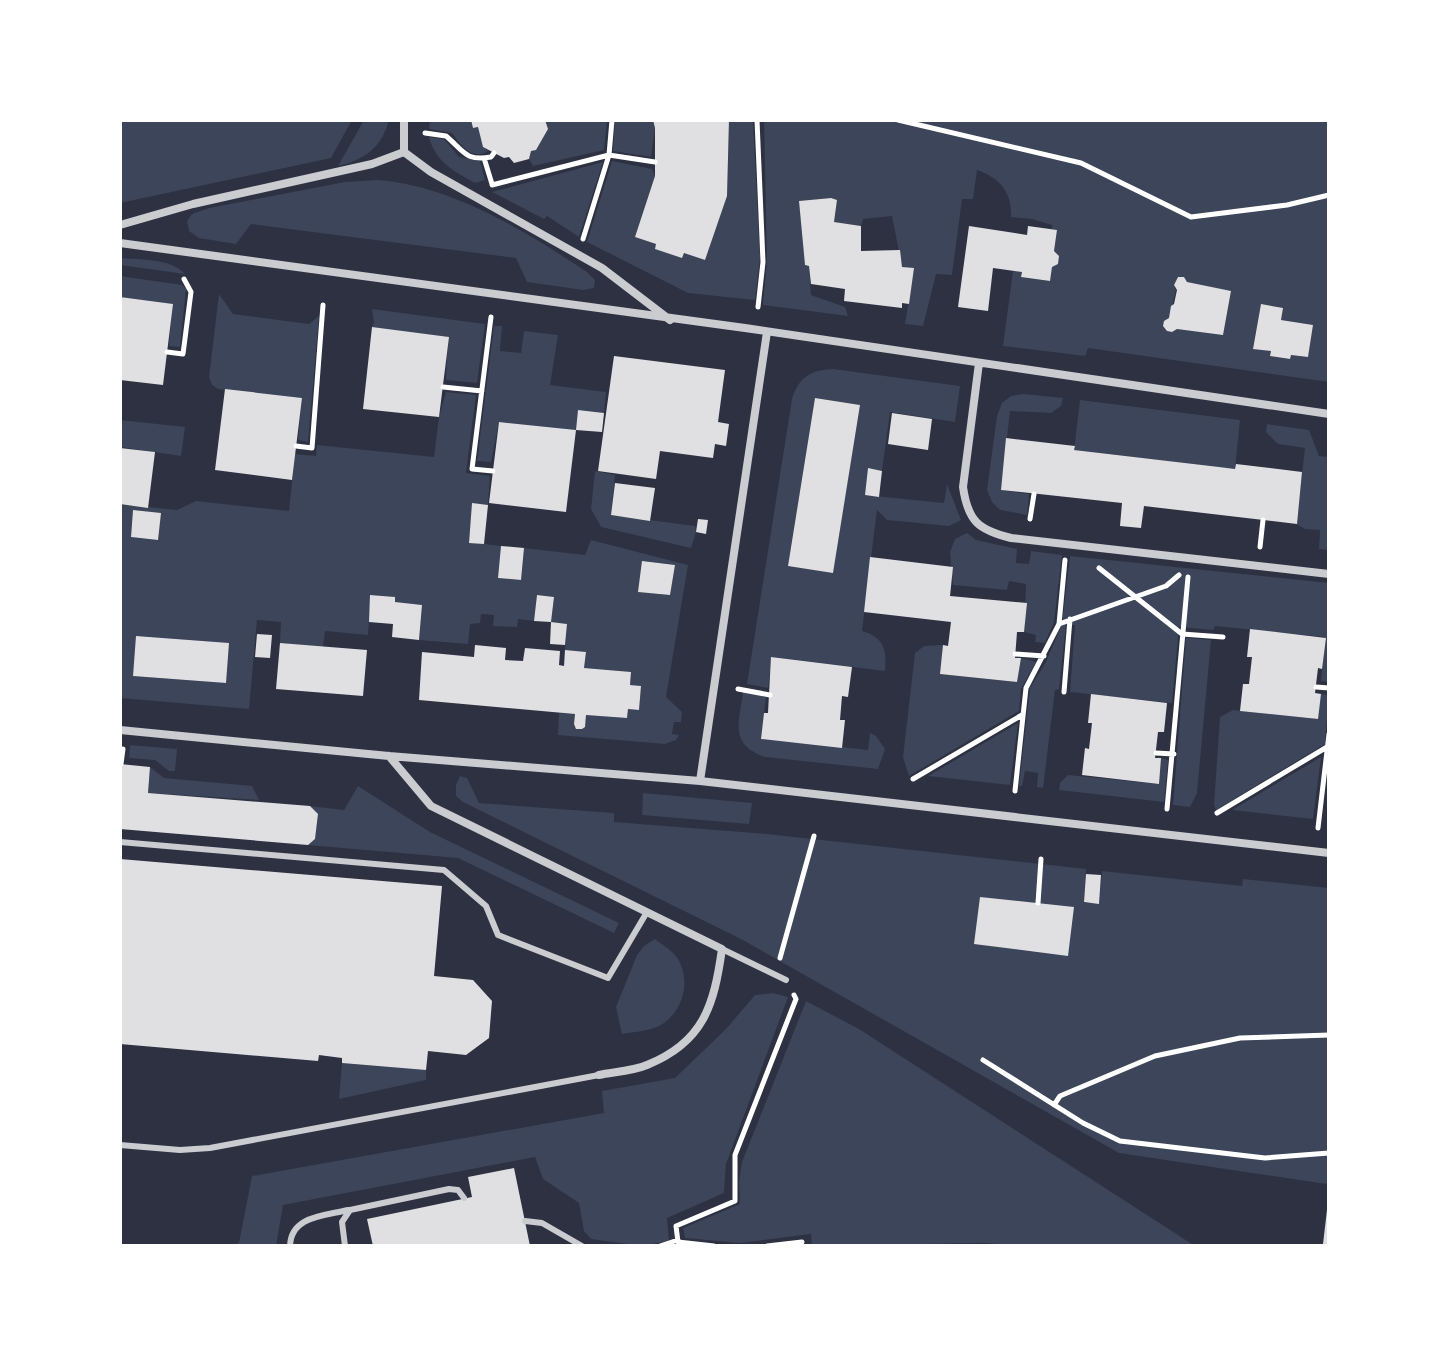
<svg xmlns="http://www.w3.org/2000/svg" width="1449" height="1366" font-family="'Titillium Web',sans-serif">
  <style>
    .green { fill: #3c4559; fill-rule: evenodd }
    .building { fill: #e0e0e3 }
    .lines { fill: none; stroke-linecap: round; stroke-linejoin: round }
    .path { stroke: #fff; stroke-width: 5 }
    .service { stroke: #caccd0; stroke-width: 6 }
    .minor { stroke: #caccd0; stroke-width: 8 }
  </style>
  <rect width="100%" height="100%" fill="#2d3142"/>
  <path class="green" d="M120 120H352L331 158 120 203Z
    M364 120H389C382 147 365 160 338 166Z
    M430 120H471L473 128 478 127 483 147 488 151C471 161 461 145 452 133L429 129Z
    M545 120H607L604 150 533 166 529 159 531 151 536 150 547 129Z
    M615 120H653L655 128 651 157 613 151Z
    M729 120H753L760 258 755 300 688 293 587 242 612 161 652 169 655 176 635 237 656 244V249L681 257 684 253 705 260 727 196Z
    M764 120H1329V382L1088 348 1085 356 1003 346 1013 271 1022 272 1021 277 1050 281 1052 267 1058 264 1059 257 1054 251 1057 230 1052 229V225L1032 219 1011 217C1012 192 1000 178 977 170L973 199H962L952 275 936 274 923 326 905 324 914 269 902 267 892 216 863 219 861 226 834 222 837 200 830 198 799 201 805 265 809 266 811 295 845 307 848 316 763 305 767 260ZM1178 277H1184L1187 282 1231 292 1223 334 1177 329 1172 332 1167 331 1163 326 1169 318 1176 290 1174 285ZM1261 304 1282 308 1281 320 1313 325 1308 357 1291 355 1289 359 1270 356 1271 351 1253 348Z
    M429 137 444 139 459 157 480 161 485 180 475 183C455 172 435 162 429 137Z
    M603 162 579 237 547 216 544 219 492 192Z
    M378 180C453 186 525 231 587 272L595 280 594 288 583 290 527 282 516 258 251 224 236 244 199 238 189 231 187 221 192 214 209 208 345 182Z
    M120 258C140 260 171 258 185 274L120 265Z
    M120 276 182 285 186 289 180 347 169 346 172 304 120 297Z
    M219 294 233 314 309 324 319 316 308 442 298 440 302 398 218 389 212 385 209 377Z
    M372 309 485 324 477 383 446 380 448 337 372 327 374 322Z
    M494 326H502L500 351 521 353 524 331 558 335 550 385 606 392 604 413 578 410 576 430 499 422 491 462 477 461Z
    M833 369 960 386 955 422 890 412 882 471 868 469 865 495 944 503 947 484 961 520 949 526 887 520 877 510 862 631C884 637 887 650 885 671L772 657 768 688 747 684 792 399C799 377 810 370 833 369ZM815 398 860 405 833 572 788 566Z
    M446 392 476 395 466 473 490 476 488 505 472 504 469 542 501 546 498 578 521 580 524 548 585 555 591 540 688 565 666 697 682 712 681 722H674L672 734 679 735 676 740 665 744 558 735 559 713 575 714 574 724 577 729 585 727 586 715 627 718 628 709 639 710 641 686 630 685 631 672 584 668 586 652 565 650 567 624 551 622 554 597 537 595 534 621 518 619 517 627 493 626 494 615 481 614 480 623 470 624 468 644 419 640 422 605 395 602 394 597 371 595 368 635 325 631 323 647 280 643 281 622 257 620 249 709 120 698V504L177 510 196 501 289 511 295 454 316 456 317 445 434 457 439 417ZM133 510 160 513 158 540 131 537ZM643 561 675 565 670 595 639 592ZM137 636 228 643 225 683 133 676Z
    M1023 394 1063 398 1061 406 1051 413 1010 411 1001 490 1029 494 1027 515 1000 510 992 502 987 490 997 416 1002 403 1011 396Z
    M1080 400 1240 420 1235 469 1074 450Z
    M120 420 185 427 181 456 120 447Z
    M1267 424 1309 430 1319 456 1329 457V550L1319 549 1320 530 1305 529 1296 524 1305 448 1278 444 1266 432Z
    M595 471 615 475 611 515 695 526 696 532 691 548 601 527 591 509Z
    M967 533 976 540 1017 549 1016 563 1029 564 1031 551 1062 555 1054 622 1045 643 1035 642 1036 635 1024 632 1026 584 1009 581 1007 590 953 585 950 552 955 539Z
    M1070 556 1329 583V682L1321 681 1325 637 1215 626 1213 630 1179 627 1172 703 1070 692 1075 625H1066L1059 689 1055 690 1043 788 1037 787 1038 773 1025 771 1022 786H1019L1030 688 1046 662 1062 624Z
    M1186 638 1211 640 1197 793 1190 807 1173 805Z
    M943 645 941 674 1017 682 1021 658 1036 662 1021 689 1019 711 909 776 903 757 915 653 924 646Z
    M743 692 766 697 761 738 868 750 870 733 876 736 885 749 878 769 765 757C729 744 739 723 743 692Z
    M1321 694 1329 695 1325 744 1216 810 1214 805 1220 717 1233 710 1317 719Z
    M1018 723 1010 785 928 776Z
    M130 745 177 749 175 771H169L155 760 129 758Z
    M1321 757 1313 819 1232 810Z
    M1161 758 1168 760 1164 802 1059 790 1060 783 1068 775 1158 784Z
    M150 767 164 778 252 786 259 800 148 793Z
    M460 776 467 778 479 803 614 813V822L767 834 1086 869 1084 903H1099L1102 871 1242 886 1243 879 1329 888V1178L1326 1184 1119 1153 741 939 463 802 456 796V785Z
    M358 786 430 832 619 923 614 933 458 858 308 845 315 839 318 815 310 806 344 810Z
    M643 793 752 803 749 824 642 815Z
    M655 939C661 944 670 949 675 955 693 977 684 1013 659 1026 648 1031 634 1032 622 1034L616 1007 637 955 644 946Z
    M773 993 788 997 726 1164 724 1193 667 1218 669 1241 642 1246 591 1239 584 1231 579 1203 543 1179 535 1157 283 1205 276 1246H230L239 1243 252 1176 604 1113 602 1091 675 1078 726 1029 755 995Z
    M806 1001 859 1029 1195 1246H1020L984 1243 812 1246 811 1234 740 1243 685 1238 683 1228 740 1204 739 1182 742 1162Z
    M342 1063 426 1070V1080L339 1099Z"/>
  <path class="building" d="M471 120H545L548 129 536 150 531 151 529 159 514 163 509 157 504 158 483 147 478 127 473 128Z
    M653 120H729L727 196 705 260 684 253 682 258 655 249 656 244 635 237 655 176V128Z
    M831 198 837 200 834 222 861 226V251L900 250 902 267 914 268 909 304 902 303V308L844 301 845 289 811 284 809 266 805 265 799 201Z
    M969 226 1027 235 1028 226 1057 230 1054 251 1059 256 1058 264 1052 267 1050 281 1021 277 1022 272 993 268 988 311 958 307Z
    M1178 277H1184L1187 282 1231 291 1223 335 1177 329 1172 332 1167 331 1163 326 1164 321 1169 318 1171 306 1174 304 1177 290 1174 285Z
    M120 297 173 304 163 385 120 380Z
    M1261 304 1283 308 1281 320 1313 325 1308 357 1291 355 1290 359 1270 356 1271 351 1253 349Z
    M372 327 449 337 439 417 363 409Z
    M614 356 725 370 718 422 729 424 726 446 715 444 713 458 660 451 656 479 598 471Z
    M225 389 302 398 292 480 215 470Z
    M815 398 860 405 833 573 788 566Z
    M578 410 604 413 602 432 576 430Z
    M892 413 932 419 928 450 888 444Z
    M499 422 576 430 566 512 489 503Z
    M1006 438 1075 446 1074 450 1219 467 1235 469 1236 464 1302 472 1297 524 1144 506 1141 528 1120 526 1122 503 1001 490Z
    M120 448 155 452 148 508 120 504Z
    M868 468 882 471 879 497 865 495Z
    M615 483 655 488 650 521 611 515Z
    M472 503 488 505 484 544 469 543Z
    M133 510 161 513 158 540 131 537Z
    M698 519 708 520 706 534 696 532Z
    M501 546 524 548 521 580 498 578Z
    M870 557 953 567 950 596 1027 603 1024 632H1017L1015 658H1021L1017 682 940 674 943 645 948 646 951 622 864 612Z
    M642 561 675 565 670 595 638 592Z
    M370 595 395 597V602L422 605 419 640 392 637 393 624 369 622Z
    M537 595 554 597 551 622 534 621Z
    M551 622 567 624 565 645 550 644Z
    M1250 629 1326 638 1322 669 1318 668 1315 693 1321 694 1318 719 1240 711 1243 684H1249L1252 657H1247Z
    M257 634 272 635 270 658 255 657Z
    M136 636 229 643 226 683 133 676Z
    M280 643 367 650 363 696 276 689Z
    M475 645 506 648 505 660 523 661 525 648 560 651 559 665 564 666 565 650 586 652 584 668 631 672 630 685 641 686 639 710 628 709 627 718 586 715 585 727 582 729H576L574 724 575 714 419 700 422 652 474 657Z
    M771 657 852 667 848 697 842 696 840 720H845L842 748 761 739 764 713H768Z
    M1091 694 1167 703 1164 732H1158L1155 758H1161L1159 784 1082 775 1085 748 1089 749 1092 723H1088Z
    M120 764 150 767 148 793 310 806 318 814 315 839 308 845 120 829Z
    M120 859 442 886 434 976 473 980 492 1001 489 1038 466 1055 428 1051 426 1070 342 1063V1058L319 1055 318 1061 120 1044Z
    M1086 874 1101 875 1099 904 1084 902Z
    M980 897 1074 907 1068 956 974 944Z
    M514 1168 530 1246H373L367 1219 472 1197 468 1177Z
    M1327 1210H1329V1245L1323 1244Z"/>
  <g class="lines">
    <path class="path" d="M757 120 763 262 758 307
      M898 120 1081 163 1191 217 1287 205 1329 195
      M425 133 446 136C463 150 465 162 491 157L494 153
      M484 158 492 184
      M492 185 609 155 655 162
      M583 239 609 155 612 120
      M491 317 472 469 493 471
      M167 352 183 354 191 292 184 279
      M443 387 482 391
      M296 446 312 448 323 305
      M1030 519 1034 494
      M1260 547 1263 520
      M1099 568 1182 634 1223 637
      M1059 624 1166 586 1179 575
      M1015 654 1044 656
      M1316 687 1329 688
      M738 689 770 695
      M1064 692 1070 619
      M1156 753 1174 754
      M121 764 123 749
      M913 779 1022 715
      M1015 791 1026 688 1059 624 1065 560
      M1167 809 1188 577
      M1217 813 1327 747
      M1318 828 1329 734
      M1038 903 1041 859
      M780 958 814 836
      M983 1060 1083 1123 1120 1141 1265 1158 1329 1153
      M1054 1105 1060 1096 1155 1056 1240 1038 1329 1035
      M660 1246 678 1240
      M714 1246 678 1242 676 1226 735 1201V1155L796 999 794 995
      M767 1246 802 1242"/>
    <path class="service" d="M120 842 444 870 486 906 498 935 608 978 647 912
      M722 949 786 980
      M120 1145 180 1150 210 1148 599 1075
      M525 1221 542 1223 582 1246
      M290 1246C291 1216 324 1216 348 1210
      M345 1246 342 1222 350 1210 449 1189 458 1190 464 1198"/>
    <path class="minor" d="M404 152 431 172 602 268 670 320
      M404 152V120
      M120 225 193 204 372 164 404 152
      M120 243 745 328 1329 414
      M979 363 963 487C968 522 979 530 1011 538L1329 574
      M120 730 389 756 700 781 1329 853
      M389 756 431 806 722 949C714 1005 704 1042 647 1065 633 1071 614 1072 599 1075
      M700 781 767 332"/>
  </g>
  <rect width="1449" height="1366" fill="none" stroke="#ffffff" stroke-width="244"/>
</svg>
